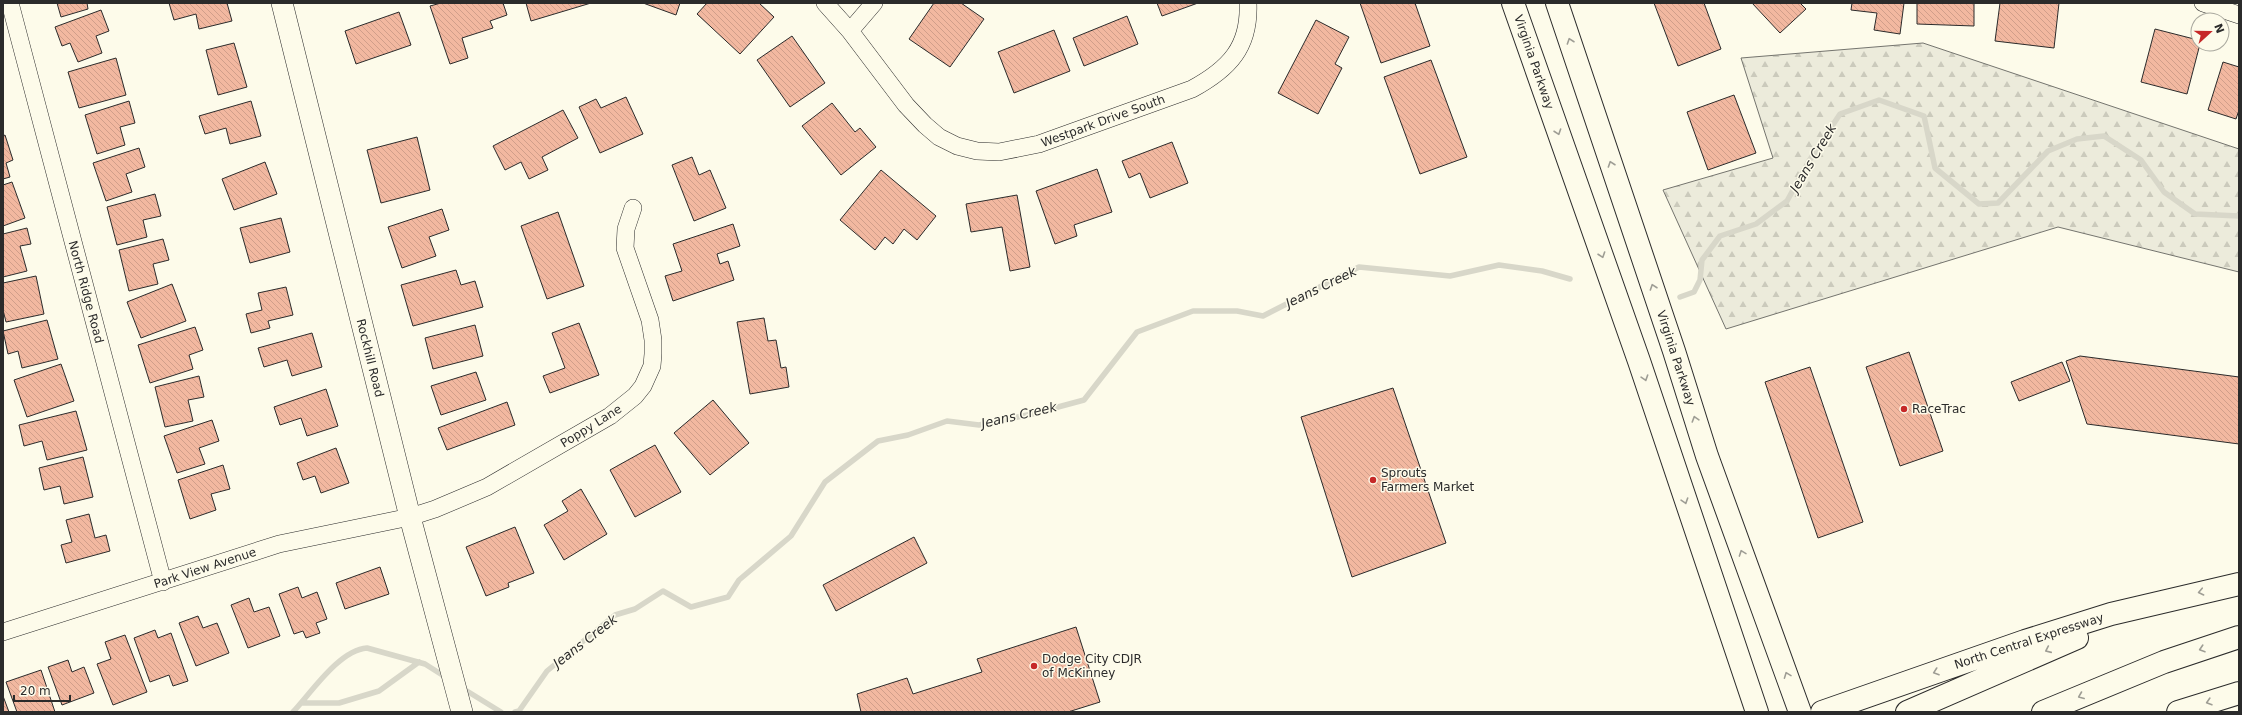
<svg xmlns="http://www.w3.org/2000/svg" width="2242" height="715" font-family="'DejaVu Sans',sans-serif">
  <style>
    .forest { fill: url(#forest-firs); stroke: #74746e }
    .lines { fill: none; stroke-linecap: round; stroke-linejoin: round }
    .stream { stroke: #d8d7c9; stroke-width: 5.5 }
    .building { fill: url(#building-back-hatch); stroke: #2b2b2b }
    .minor-casing { stroke: #2b2b2b; stroke-width: 18 }
    .tertiary-casing { stroke: #2b2b2b; stroke-width: 22 }
    .secondary-casing { stroke: #2b2b2b; stroke-width: 24 }
    .motorway-casing { stroke: #2b2b2b; stroke-width: 24 }
    .minor { stroke: #fdfbea; stroke-width: 17 }
    .tertiary { stroke: #fdfbea; stroke-width: 21 }
    .secondary { stroke: #fdfbea; stroke-width: 22 }
    .motorway { stroke: #fdfbea; stroke-width: 22 }
    .oneway { stroke: #9e9d94 }
    .poi-dot { fill: #c62828; stroke: #fdfbea; stroke-width: 1.5 }
    .labels { text-anchor: middle; dominant-baseline: central; stroke-width: 3; stroke-linejoin: round; paint-order: stroke }
    .street-label { font-size: 12px; fill: #2b2b2b; stroke: #fdfbea }
    .poi-label { font-size: 12px; fill: #2b2b2b; stroke: #fdfbea; text-anchor: start }
    .water-label { font-size: 13px; font-style: italic; fill: #2b2b2b; stroke: #fdfbea }
  </style>
  <defs>
    <pattern id="forest-firs" width="22" height="20" patternUnits="userSpaceOnUse"><rect width="22" height="20" fill="#ecebdb"/><path d="M5 1l3.5 6h-7zM16 11l3.5 6h-7z" fill="#cbcabc"/></pattern>
    <pattern id="building-back-hatch" width="6" height="6" patternUnits="userSpaceOnUse"><rect width="6" height="6" fill="#f2b8a0"/><path d="M-1 5l2 2M0 0l6 6M5-1l2 2" fill="none" stroke="#d09e8a"/></pattern>
  </defs>
  <rect width="100%" height="100%" fill="#fdfbea"/>
  <path class="forest" d="M1923 43 2239 149V272L2058 227 1726 329 1663 190 1773 158 1741 58Z"/>
  <g class="lines">
    <path class="stream" d="M1680 297 1694 292 1700 280 1702 260 1720 236 1756 224 1787 201 1809 161 1840 114 1879 100 1924 116 1935 168 1979 204 1998 203 2048 151 2077 139 2104 136 2141 160 2164 192 2195 214 2239 216
      M462 688 501 712
      M301 703H339L379 691 419 662
      M293 712C311 693 339 650 367 648L425 664 447 678
      M515 712 519 711 547 671 615 615 635 609 663 591 691 607 728 597 739 580 791 536 825 482 878 441 908 435 947 421 979 425 1032 414 1084 400 1137 332 1193 311H1237L1263 316 1359 267 1450 276 1499 265 1542 271 1570 279"/>
  </g>
  <path class="building" d="M57 3H87L88 9 61 17Z
    M169 3H227L232 21 199 29 196 14 174 20Z
    M441 3H503L507 15 490 21 493 28 462 38 468 58 450 64 430 6Z
    M526 3H591L531 21Z
    M643 3H680L676 15Z
    M707 3H759L774 17 740 54 697 14Z
    M934 3H961L984 19 950 67 909 39Z
    M1157 3H1198L1162 16Z
    M1360 3H1415L1430 46 1381 63Z
    M1654 3H1704L1721 49 1678 66Z
    M1752 3H1800L1806 9 1780 33Z
    M1852 3H1904L1900 34 1874 30 1877 13 1851 10Z
    M1917 3H1974V26L1917 24Z
    M2000 3H2059L2054 48 1995 41Z
    M101 10 109 31 96 36 102 53 78 62 70 43 62 46 55 27Z
    M399 12 411 45 356 64 345 31Z
    M1127 16 1138 44 1084 66 1073 38Z
    M1316 20 1349 37 1335 64 1342 68 1318 114 1278 93Z
    M2155 29 2198 40V44H2200L2187 94 2141 82Z
    M1054 30 1070 71 1014 93 998 52Z
    M792 36 825 83 790 107 757 60Z
    M234 43 247 87 218 95 206 50Z
    M116 58 126 95 79 108 68 72Z
    M1431 60 1467 157 1420 174 1384 77Z
    M2223 62 2239 67V110L2236 119 2208 110Z
    M1734 95 1756 153 1708 170 1687 112Z
    M626 97 643 134 600 153 579 107 596 99 601 108Z
    M129 101 135 123 120 127 125 145 97 154 85 115Z
    M251 101 261 136 230 144 226 128 205 134 199 116Z
    M832 103 855 132 860 128 876 147 841 175 802 126Z
    M563 110 578 138 542 157 548 170 529 179 521 162 505 170 493 146Z
    M5 135 13 160 6 163 10 177 3 179V136Z
    M417 137 430 190 381 203 367 150Z
    M1172 142 1188 183 1150 198 1140 173 1129 178 1122 161Z
    M139 148 145 167 126 174 132 192 106 201 93 163Z
    M692 157 699 175 710 170 726 208 694 221 672 165Z
    M265 162 277 194 234 210 222 179Z
    M1097 169 1112 212 1074 225 1077 236 1055 244 1036 191Z
    M881 170 936 216 917 240 904 229 893 244 885 237 875 250 840 220Z
    M12 182 25 218 3 226V185Z
    M155 194 161 216 143 220 147 237 117 245 107 207Z
    M1017 195 1030 267 1010 271 1002 227 971 232 966 204Z
    M442 209 449 230 429 237 436 256 402 268 388 227Z
    M558 212 584 286 547 299 521 226Z
    M281 218 290 252 250 263 240 228Z
    M733 224 740 246 717 254 720 264 728 261 734 280 673 301 665 276 682 271 673 244Z
    M27 228 31 244 20 246 27 271 3 277V234Z
    M163 239 169 260 153 264 158 284 129 291 119 250Z
    M456 270 461 285 475 281 483 307 413 326 401 285Z
    M36 276 44 314 6 322 3 310V283Z
    M172 284 186 321 141 338 127 302Z
    M286 287 293 315 268 321 270 328 251 333 246 314 262 310 258 293Z
    M764 318 768 341 776 340 781 368 786 367 789 387 750 394 737 322Z
    M47 320 58 359 22 368 18 351 8 354 3 331Z
    M579 323 599 375 550 393 543 376 565 368 552 333Z
    M475 325 483 356 433 369 425 338Z
    M195 327 203 350 189 355 193 369 150 383 138 345Z
    M312 333 322 367 292 376 287 360 264 367 258 348Z
    M1909 352 1943 451 1900 466 1866 367Z
    M2080 356 2239 377V444L2087 424 2066 361Z
    M2062 362 2070 381 2019 401 2011 382Z
    M61 364 74 401 27 417 14 380Z
    M1810 367 1863 522 1818 538 1765 382Z
    M476 372 486 400 441 415 431 386Z
    M199 376 204 397 188 400 193 421 165 427 155 387Z
    M1393 388 1446 543 1352 577 1301 417Z
    M326 389 338 426 307 436 301 418 280 425 274 407Z
    M713 400 749 443 710 475 674 433Z
    M507 402 515 425 447 450 438 428Z
    M76 411 87 450 47 460 42 441 24 446 19 425Z
    M212 420 219 441 199 448 205 464 177 473 164 436Z
    M655 445 681 492 635 517 610 470Z
    M336 448 349 483 321 493 315 476 303 480 297 463Z
    M83 457 93 497 64 504 60 486 44 490 39 468Z
    M223 465 230 489 211 494 216 510 190 519 178 480Z
    M581 489 607 534 564 560 544 525 568 511 562 501Z
    M89 514 95 538 106 535 110 551 66 563 61 545 72 542 66 520Z
    M515 527 534 573 508 583 509 587 486 596 466 547Z
    M914 537 927 563 836 611 823 585Z
    M380 567 389 594 345 609 336 583Z
    M298 587 302 598 317 592 327 619 316 623 320 633 306 638 303 631 294 634 279 594Z
    M249 598 254 612 269 607 280 636 248 648 231 605Z
    M198 616 203 628 217 623 229 653 196 666 179 623Z
    M1076 627 1100 702 1068 712H861L857 694 907 678 913 694 982 672 977 659Z
    M155 630 158 638 171 633 188 681 173 686 169 675 150 682 134 638Z
    M125 635 147 692 113 705 97 664 111 659 105 642Z
    M68 660 72 672 84 667 94 693 62 705 48 667Z
    M41 670 55 712H17L6 682Z
    M3 696 9 712H3Z"/>
  <g class="lines">
    <defs>
      <path id="minor" d="M10 3 163 582
        M825 3 850 31 906 105 925 125 939 137 957 146 977 151 999 152 1039 144 1192 89C1229 69 1250 47 1248 3
        M2203 3 2239 15
        M850 31 874 3
        M3 632 279 544 410 517 435 509 487 487 610 416 635 396 643 386 652 366 653 354V340L650 320 625 248 626 229 633 208"/>
      <path id="tertiary" d="M282 3 410 517 462 712"/>
      <path id="secondary" d="M1513 3 1639 361 1757 712
        M1557 3 1674 351 1707 456 1800 712
        M1822 712 2025 641 2111 614 2239 584
        M1907 712 2077 638"/>
      <path id="motorway" d="M2043 712 2164 662 2239 637
        M2178 712 2239 693"/>
    </defs>
    <use href="#minor" class="minor-casing"/>
    <use href="#tertiary" class="tertiary-casing"/>
    <use href="#secondary" class="secondary-casing"/>
    <use href="#motorway" class="motorway-casing"/>
    <use href="#minor" class="minor"/>
    <use href="#tertiary" class="tertiary"/>
    <use href="#secondary" class="secondary"/>
    <use href="#motorway" class="motorway"/>
  </g>
  <defs><path id="oneway-chevron" d="M-2-3.5L2.5 0L-2 3.5" fill="none" stroke-width="1.6" stroke-linecap="round" stroke-linejoin="round"/></defs>
  <g class="oneway">
    <use href="#oneway-chevron" transform="translate(1570 41) rotate(-109)"/>
    <use href="#oneway-chevron" transform="translate(1558 132) rotate(71)"/>
    <use href="#oneway-chevron" transform="translate(1611 164) rotate(-109)"/>
    <use href="#oneway-chevron" transform="translate(1602 255) rotate(71)"/>
    <use href="#oneway-chevron" transform="translate(1653 287) rotate(-109)"/>
    <use href="#oneway-chevron" transform="translate(1645 378) rotate(72)"/>
    <use href="#oneway-chevron" transform="translate(1695 419) rotate(-107)"/>
    <use href="#oneway-chevron" transform="translate(1685 501) rotate(72)"/>
    <use href="#oneway-chevron" transform="translate(1742 553) rotate(-110)"/>
    <use href="#oneway-chevron" transform="translate(2201 592) rotate(168)"/>
    <use href="#oneway-chevron" transform="translate(2202 649) rotate(162)"/>
    <use href="#oneway-chevron" transform="translate(2048 650) rotate(156)"/>
    <use href="#oneway-chevron" transform="translate(1936 672) rotate(161)"/>
    <use href="#oneway-chevron" transform="translate(1787 675) rotate(-111)"/>
    <use href="#oneway-chevron" transform="translate(2081 696) rotate(158)"/>
    <use href="#oneway-chevron" transform="translate(2209 702) rotate(163)"/>
  </g>
  <g class="poi-dot">
    <circle cx="1904" cy="409" r="4"/>
    <circle cx="1373" cy="480" r="4"/>
    <circle cx="1034" cy="666" r="4"/>
  </g>
  <g class="labels">
    <g class="street-label">
      <text transform="translate(1534 62) rotate(71)">Virginia Parkway</text>
      <text transform="translate(1103 121) rotate(-20)">Westpark Drive South</text>
      <text transform="translate(86 292) rotate(75)">North Ridge Road</text>
      <text transform="translate(370 358) rotate(76)">Rockhill Road</text>
      <text transform="translate(1676 358) rotate(72)">Virginia Parkway</text>
      <text transform="translate(591 426) rotate(-32)">Poppy Lane</text>
      <text transform="translate(205 568) rotate(-18)">Park View Avenue</text>
      <text transform="translate(2029 641) rotate(-18)">North Central Expressway</text>
    </g>
    <g class="poi-label">
      <text x="1912" y="409">RaceTrac</text>
      <text x="1381" y="473">Sprouts<tspan x="1381" dy="14">Farmers Market</tspan></text>
      <text x="1042" y="659">Dodge City CDJR<tspan x="1042" dy="14">of McKinney</tspan></text>
    </g>
    <g class="water-label">
      <text transform="translate(1813 158) rotate(-59)">Jeans Creek</text>
      <text transform="translate(1321 287) rotate(-26)">Jeans Creek</text>
      <text transform="translate(1019 415) rotate(-13)">Jeans Creek</text>
      <text transform="translate(585 641) rotate(-38)">Jeans Creek</text>
    </g>
  </g>
  <rect width="2242" height="715" fill="none" stroke="#2b2b2b" stroke-width="8"/>
  <g transform="translate(2210 32) rotate(69)"><circle r="19" fill="#fdfbea" stroke="#a9a89e"/>
  <path d="M0-3L7 15L0 10L-7 15Z" fill="#c62828"/>
  <text y="-6" font-size="11" font-weight="bold" text-anchor="middle" fill="#2b2b2b">N</text>
  </g>
  <path d="M14 695v6h56v-6" fill="none" stroke="#2b2b2b" stroke-width="2"/>
  <text x="20" y="695" font-size="12" fill="#2b2b2b" stroke="#fdfbea" stroke-width="3" paint-order="stroke">20 m</text>
</svg>
